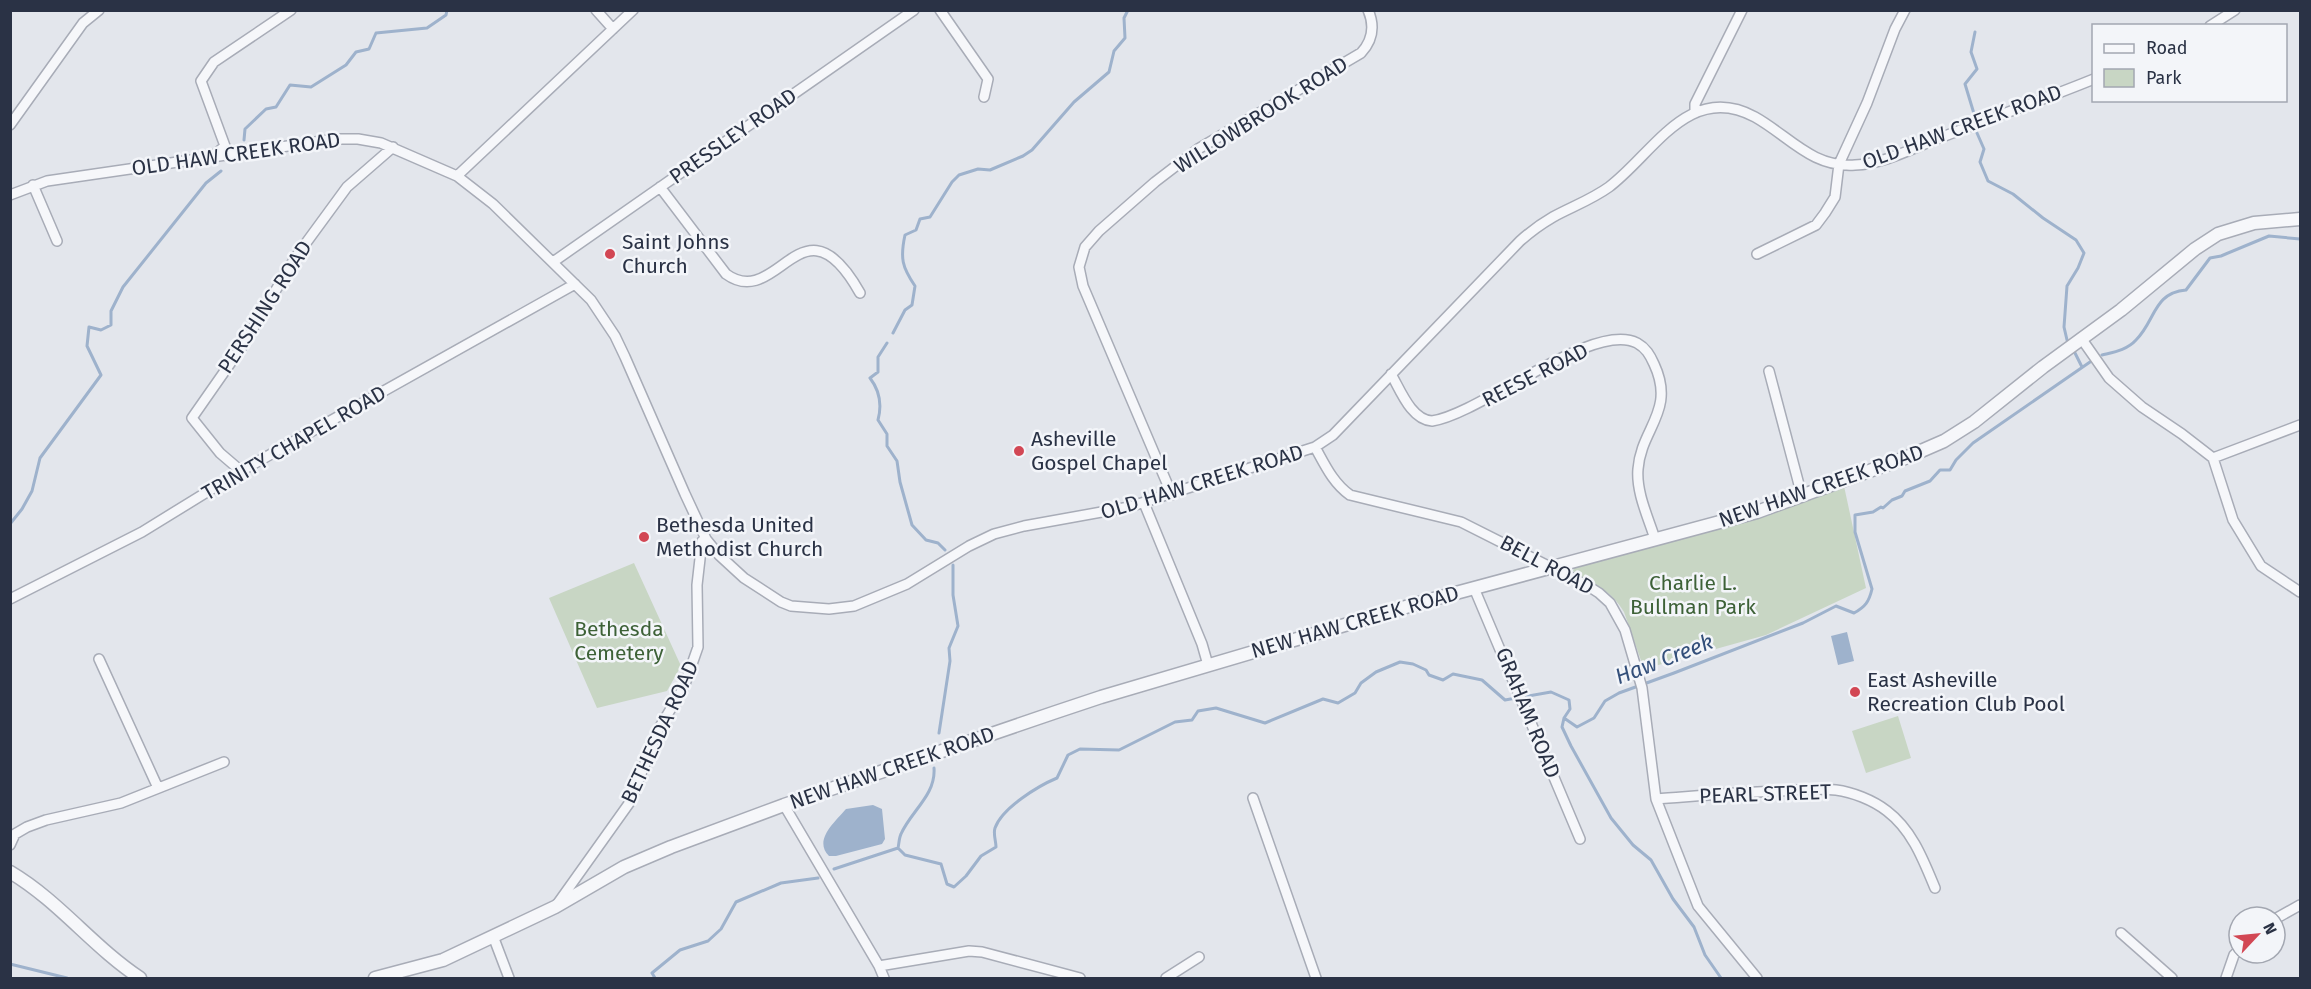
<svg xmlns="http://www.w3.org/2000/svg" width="2311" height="989" font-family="'Fira Sans',sans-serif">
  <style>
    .green { fill: #c8d6c4 }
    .water { fill: #9eb2cc }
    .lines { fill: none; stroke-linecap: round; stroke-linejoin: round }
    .stream { stroke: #9eb2cc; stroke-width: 3 }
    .minor-casing { stroke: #a8acb7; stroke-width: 12 }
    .tertiary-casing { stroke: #a8acb7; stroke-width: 15 }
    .minor { stroke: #f6f7fa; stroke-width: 9 }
    .tertiary { stroke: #f6f7fa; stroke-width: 12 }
    .poi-dot { fill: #d24754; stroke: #f3f5f9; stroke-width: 2 }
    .labels { text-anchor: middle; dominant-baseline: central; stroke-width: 5; stroke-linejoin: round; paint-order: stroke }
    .street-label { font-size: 21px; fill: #2a3245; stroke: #f3f5f9 }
    .poi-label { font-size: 21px; fill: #2a3245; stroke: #f3f5f9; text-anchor: start }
    .park-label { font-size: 21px; fill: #3d6137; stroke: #f3f5f9 }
    .water-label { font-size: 22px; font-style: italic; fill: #334f7a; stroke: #f3f5f9 }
  </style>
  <rect width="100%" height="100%" fill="#e3e6ec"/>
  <path class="green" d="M1844 486 1866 588 1766 635 1644 669 1624 612C1612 592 1596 584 1576 574L1573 571 1575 567Z
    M634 563 681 666 667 691 597 708 549 598Z
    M1898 716 1911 758 1866 773 1852 731Z"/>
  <path class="water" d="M1847 632 1854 661 1838 665 1831 636Z
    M873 805 882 809 885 839 882 844 836 856H829C813 840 835 822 846 809Z"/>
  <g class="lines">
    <path class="stream" d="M1975 117 1965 84 1977 69 1971 52 1975 32
      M1977 133 1984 149 1980 162 1988 181 2013 194 2043 218 2076 240 2084 253 2078 268 2067 286 2064 327 2067 340
      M244 140 245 129 266 109 276 107 290 85 311 87 346 65 356 52 369 49 376 33 427 28 446 15 447 10
      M893 333 905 310 912 305 915 286C902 267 900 258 905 235L916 230 920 219 930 217 952 182 959 175 978 169 990 170 1023 156 1032 150 1074 102 1109 72 1114 51 1125 38 1124 18 1128 10
      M887 343 878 357V372L870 378C880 391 882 405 878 420L887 434V446L897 461 900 482 912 525 926 540 938 543 945 550
      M2075 353 2082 367
      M2102 355C2114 352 2127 350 2136 340 2156 320 2153 293 2186 290L2210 258 2221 256 2269 236 2300 239
      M10 524 22 509 32 491 40 458 101 375 87 346 89 327 101 330 111 325V311L123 287 206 183 221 171
      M1564 718 1577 727 1594 718 1605 701 1619 693 1674 673 1803 623 1836 606 1854 613C1865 607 1869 602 1872 589L1855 532V515L1873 512 1881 507 1883 508 1892 500 1902 496 1905 491 1930 481 1940 470H1950L1956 460 1973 443 2090 362
      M939 733 950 661 949 648 958 626 953 595V565
      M898 848 905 855 941 864 947 884 954 887 966 876 981 856 996 847C996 841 993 834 995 828 1002 808 1038 786 1057 778L1068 755 1080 749 1119 750 1175 722 1192 720 1198 711 1216 708 1265 723 1323 699 1338 703 1355 693 1361 683 1376 672 1400 662 1413 664 1426 670 1429 675 1443 680 1453 674 1482 680 1505 700 1551 692 1569 700 1570 709 1564 718 1562 727 1571 746 1611 818 1633 845 1651 860 1673 899 1694 927 1705 955 1721 978
      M898 848C899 844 899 838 901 834 911 811 936 795 934 768
      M834 869 898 848
      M10 964 67 978
      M655 978 652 973 680 950 708 941 721 929 736 902 781 883 818 878"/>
    <defs>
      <path id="minor" d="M596 10 613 29
        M940 10 988 79 984 97
        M2210 26 2235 10
        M1695 112V104L1742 10
        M10 125 83 23 99 10
        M212 157 225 146 201 81 214 62 291 10
        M457 176 633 10
        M33 185 57 241
        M660 187 726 274C778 312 802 190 860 293
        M10 195 47 181 336 139H358L381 143 457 176 493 204 591 300 615 336 625 357 685 494 706 539 719 555 744 578 781 602 791 606 829 609 854 606 907 584 969 546 994 534 1024 526 1129 507 1315 447 1333 435 1520 241C1530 232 1541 224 1553 217 1571 207 1591 200 1609 187 1653 154 1689 81 1755 117 1789 136 1812 168 1855 165 1883 164 1911 149 1937 139 1989 119 2042 100 2094 79
        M1757 254 1816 225 1825 213 1835 197 1839 164 1867 103 1895 29 1905 10
        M553 262 914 10
        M2081 338 2109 378 2142 407 2182 434 2213 458 2233 520 2261 566 2300 592
        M1769 371 1802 496
        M1391 374C1400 389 1411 420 1432 421 1481 414 1593 320 1637 343 1646 348 1650 355 1654 364 1676 411 1641 428 1638 469 1636 492 1648 517 1655 539
        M1315 447C1325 465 1333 483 1350 495L1461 522 1588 586 1599 593 1610 603 1625 630 1642 688 1656 799 1698 906 1757 978
        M2213 458 2300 425
        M241 471 220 453 192 418 243 345 295 258 347 187 393 147
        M1172 495 1083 286 1079 267 1085 247 1099 231 1155 182 1198 149 1361 53C1373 40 1375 26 1368 10
        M1144 503 1202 644 1208 665
        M1474 588 1580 839
        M10 599 142 532 241 471 575 284
        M99 659 158 788
        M1253 798 1316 978
        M1656 799C1697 796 1739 792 1780 791 1798 790 1818 788 1836 790 1852 792 1873 800 1887 811 1912 830 1923 859 1935 888
        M784 805 879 966 884 978
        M10 845 15 834 27 827 46 820 121 803 224 762
        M558 903 630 802 658 730 684 687 698 647 697 585 702 541 706 539
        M2275 919 2300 905
        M2121 933 2172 978
        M493 936 509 978
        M879 966 969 951 982 952 1080 978
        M1166 978 1199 957
        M2226 978 2234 955 2239 950"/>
      <path id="tertiary" d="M10 872C59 901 93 947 140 978
        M375 978 443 960 555 907 624 867 671 847 784 805 1056 712 1101 697 1426 601 1757 512 1905 458 1944 441 1974 422 2043 367 2121 310 2195 249 2218 234 2254 223 2300 219"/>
    </defs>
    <use href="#minor" class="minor-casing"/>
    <use href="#tertiary" class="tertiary-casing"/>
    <use href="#minor" class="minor"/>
    <use href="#tertiary" class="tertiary"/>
  </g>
  <g class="poi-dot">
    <circle cx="610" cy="254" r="6"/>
    <circle cx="1019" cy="451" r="6"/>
    <circle cx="644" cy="537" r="6"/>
    <circle cx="1855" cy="692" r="6"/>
  </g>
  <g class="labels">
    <g class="street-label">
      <text transform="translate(1261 115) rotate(-32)">WILLOWBROOK ROAD</text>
      <text transform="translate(1962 127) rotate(-20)">OLD HAW CREEK ROAD</text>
      <text transform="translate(733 136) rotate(-35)">PRESSLEY ROAD</text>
      <text transform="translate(236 154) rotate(-8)">OLD HAW CREEK ROAD</text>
      <text transform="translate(265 307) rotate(-57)">PERSHING ROAD</text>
      <text transform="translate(1535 375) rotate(-27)">REESE ROAD</text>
      <text transform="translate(294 443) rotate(-30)">TRINITY CHAPEL ROAD</text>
      <text transform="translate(1202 482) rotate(-17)">OLD HAW CREEK ROAD</text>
      <text transform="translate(1821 486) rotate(-19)">NEW HAW CREEK ROAD</text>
      <text transform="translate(1547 565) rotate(28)">BELL ROAD</text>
      <text transform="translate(1355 622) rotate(-16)">NEW HAW CREEK ROAD</text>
      <text transform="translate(1528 713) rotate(68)">GRAHAM ROAD</text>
      <text transform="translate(660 732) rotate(-65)">BETHESDA ROAD</text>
      <text transform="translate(892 768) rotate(-19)">NEW HAW CREEK ROAD</text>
      <text transform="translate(1765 794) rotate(-2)">PEARL STREET</text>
    </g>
    <g class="poi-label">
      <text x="622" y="242">Saint Johns<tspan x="622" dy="24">Church</tspan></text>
      <text x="1031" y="439">Asheville<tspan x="1031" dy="24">Gospel Chapel</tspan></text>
      <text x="656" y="525">Bethesda United<tspan x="656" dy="24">Methodist Church</tspan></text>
      <text x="1867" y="680">East Asheville<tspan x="1867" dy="24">Recreation Club Pool</tspan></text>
    </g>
    <g class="park-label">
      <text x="1693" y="583">Charlie L.<tspan x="1693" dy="24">Bullman Park</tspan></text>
      <text x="619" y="629">Bethesda<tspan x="619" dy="24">Cemetery</tspan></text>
    </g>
    <g class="water-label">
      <text transform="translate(1664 659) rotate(-21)">Haw Creek</text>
    </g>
  </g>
  <rect width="2311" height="989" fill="none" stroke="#2a3245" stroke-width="24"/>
  <rect x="2092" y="24" width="195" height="78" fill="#f3f5f9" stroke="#a3a7b1" stroke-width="1.5"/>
  <rect x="2104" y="44" width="30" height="9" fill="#f6f7fa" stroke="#a3a7b1" stroke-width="1.5"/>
  <text x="2146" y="54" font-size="18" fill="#2a3245">Road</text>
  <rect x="2104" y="69" width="30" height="18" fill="#c8d6c4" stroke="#a3a7b1" stroke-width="1.5"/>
  <text x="2146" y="84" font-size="18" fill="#2a3245">Park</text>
  <g transform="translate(2257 935) rotate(64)"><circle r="28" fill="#f3f5f9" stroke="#a3a7b1" stroke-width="1.5"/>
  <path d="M0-4.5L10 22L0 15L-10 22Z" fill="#d24754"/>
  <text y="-9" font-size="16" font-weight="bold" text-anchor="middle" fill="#2a3245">N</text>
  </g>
</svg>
